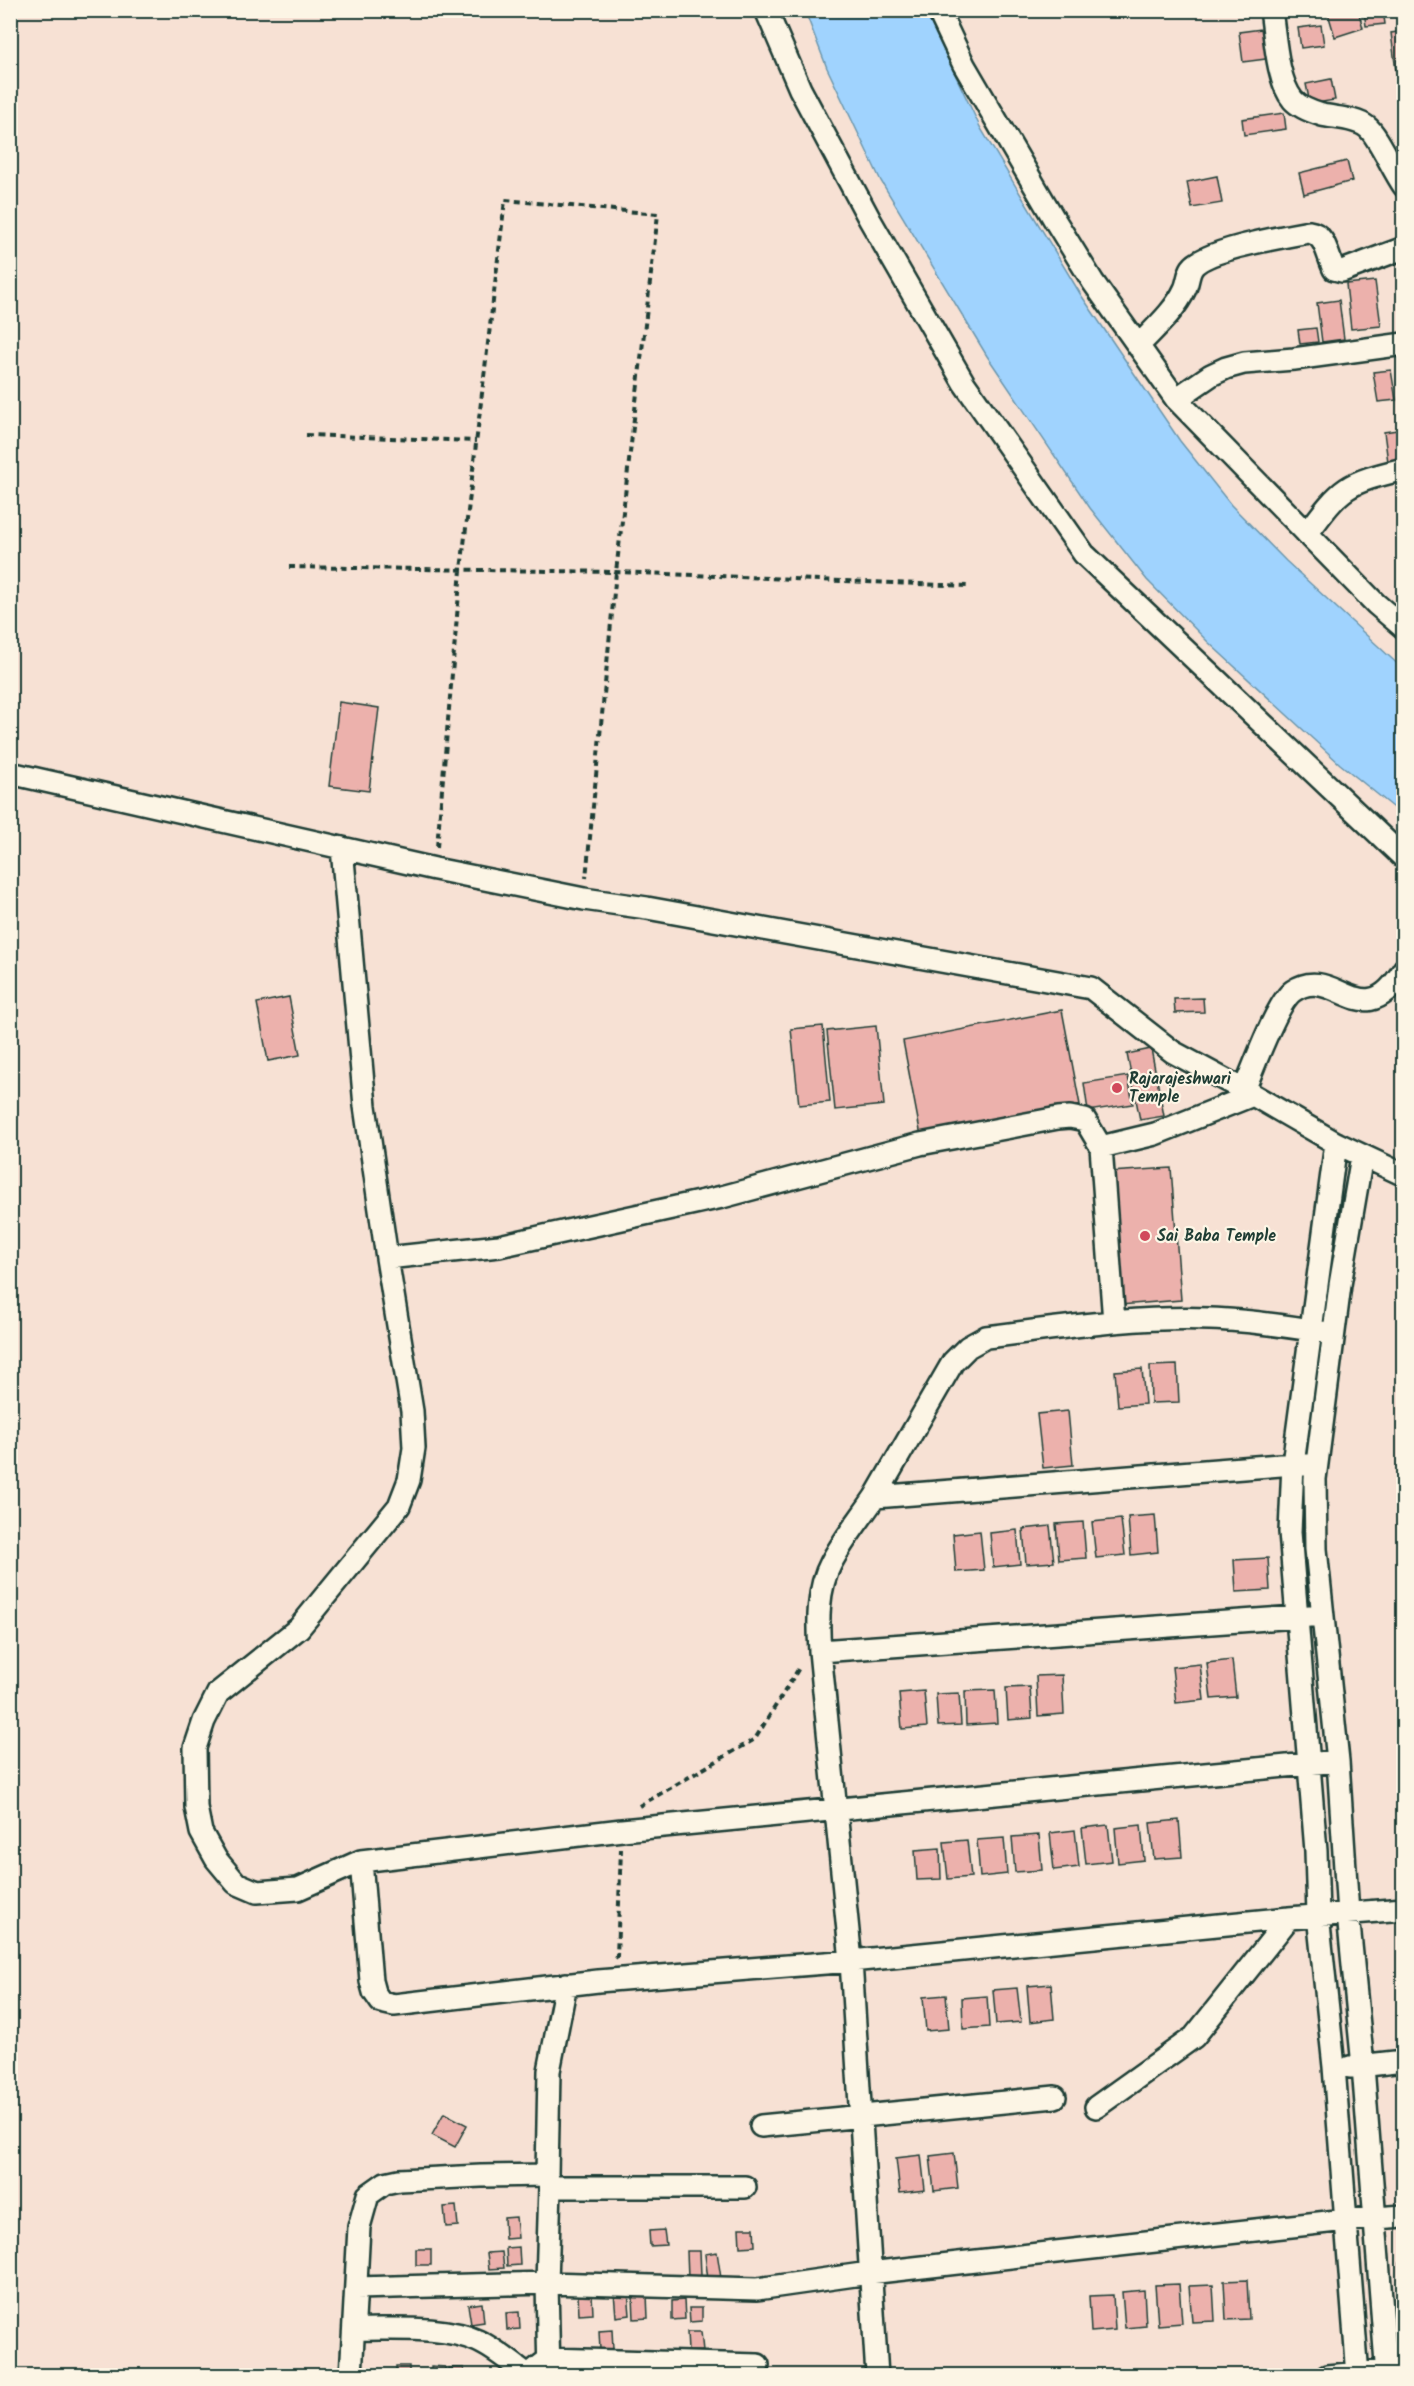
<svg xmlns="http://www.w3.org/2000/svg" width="1414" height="2386" font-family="Kalam,sans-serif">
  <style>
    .water { fill: #a0d3fe; stroke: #6c97ad; stroke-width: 1.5 }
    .building { fill: #ecb1ac; stroke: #1f3d34; stroke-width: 1.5 }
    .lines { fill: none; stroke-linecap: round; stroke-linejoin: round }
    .minor-casing { stroke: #1f3d34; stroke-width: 26 }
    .path { stroke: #1f3d34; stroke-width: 4; stroke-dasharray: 6 4.5; stroke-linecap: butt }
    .minor { stroke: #fcf5e5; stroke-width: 21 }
    .poi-dot { fill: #d1495b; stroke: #fcf5e5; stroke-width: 2 }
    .labels { text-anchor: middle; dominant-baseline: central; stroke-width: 4.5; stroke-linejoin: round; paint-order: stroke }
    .poi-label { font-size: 16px; font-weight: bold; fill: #1f3d34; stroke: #fcf5e5; text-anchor: start }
  </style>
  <rect width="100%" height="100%" fill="#f7e1d4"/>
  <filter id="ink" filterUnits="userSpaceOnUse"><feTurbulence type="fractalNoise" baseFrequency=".0167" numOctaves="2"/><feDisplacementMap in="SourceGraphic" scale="12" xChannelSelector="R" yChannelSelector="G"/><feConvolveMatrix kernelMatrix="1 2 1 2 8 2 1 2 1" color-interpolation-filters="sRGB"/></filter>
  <g filter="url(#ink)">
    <path class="water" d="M805 11H925L980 127 1081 295 1180 441 1231 505 1286 561 1403 669V815L1340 764 1208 642 1147 580 1090 508 987 356 881 181 827 68Z"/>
    <path class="building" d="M1327 10H1358L1363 28 1335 37Z
      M1364 10H1383L1385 24 1366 26Z
      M1321 25 1324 45 1301 48 1298 28Z
      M1269 28 1273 58 1243 62 1239 32Z
      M1404 31V70L1396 71 1391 33Z
      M1331 79 1335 100 1310 104 1306 84Z
      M1284 113 1286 129 1244 135 1242 119Z
      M1347 161 1352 181 1304 194 1299 173Z
      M1217 176 1222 203 1192 208 1187 182Z
      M1375 281 1381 326 1351 329 1346 284Z
      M1339 300 1344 339 1322 342 1317 303Z
      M1316 328 1318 342 1300 344 1298 330Z
      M1391 370 1396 400 1378 402 1373 372Z
      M1404 429V459L1388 462 1384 432Z
      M339 702 379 708 369 791 329 786Z
      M289 997 300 1055 268 1061 257 1003Z
      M1203 998 1204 1012 1175 1013 1174 999Z
      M1062 1010 1080 1105 921 1136 903 1041Z
      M823 1026 830 1102 799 1105 791 1029Z
      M876 1026 884 1105 835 1110 827 1031Z
      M1151 1049 1164 1116 1140 1120 1127 1054Z
      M1128 1076 1133 1104 1088 1111 1084 1083Z
      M1171 1168 1181 1300 1120 1305 1110 1172Z
      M1177 1365 1179 1402 1151 1403 1150 1366Z
      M1142 1369 1145 1404 1118 1406 1115 1371Z
      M1068 1411 1073 1465 1043 1468 1037 1414Z
      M1155 1515 1158 1552 1131 1555 1128 1517Z
      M1121 1519 1125 1555 1096 1558 1092 1522Z
      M1083 1522 1086 1558 1059 1560 1056 1524Z
      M1050 1526 1054 1562 1026 1564 1023 1529Z
      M1017 1530 1020 1564 993 1567 990 1533Z
      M980 1531 984 1570 956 1572 953 1534Z
      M1268 1558 1270 1590 1236 1592 1234 1560Z
      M1232 1660 1236 1697 1211 1699 1207 1663Z
      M1200 1664 1204 1700 1176 1703 1172 1667Z
      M1062 1675 1064 1714 1038 1716 1036 1676Z
      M1030 1687 1032 1718 1008 1720 1006 1688Z
      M995 1690 997 1723 966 1725 965 1691Z
      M924 1691 927 1727 902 1729 899 1693Z
      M959 1693 961 1725 938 1726 936 1694Z
      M1179 1820 1182 1857 1154 1859 1150 1823Z
      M1108 1825 1112 1861 1086 1864 1082 1828Z
      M1141 1825 1144 1860 1118 1863 1115 1828Z
      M1075 1830 1079 1867 1054 1870 1050 1833Z
      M1039 1835 1042 1870 1015 1872 1012 1837Z
      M1004 1838 1007 1874 980 1877 977 1840Z
      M967 1840 971 1877 948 1879 944 1842Z
      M940 1848 941 1879 917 1880 915 1850Z
      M1051 1984 1054 2019 1030 2022 1027 1986Z
      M1017 1988 1021 2022 996 2024 993 1990Z
      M946 1995 949 2029 926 2031 923 1997Z
      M987 1996 989 2027 963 2029 962 1998Z
      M444 2113 467 2125 455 2147 432 2135Z
      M954 2153 958 2188 934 2191 930 2156Z
      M921 2155 925 2190 900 2193 896 2158Z
      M456 2206 458 2226 446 2227 444 2207Z
      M516 2217 518 2238 505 2239 504 2218Z
      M739 2228H754L755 2246 740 2247Z
      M664 2230 666 2245 650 2246 649 2231Z
      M519 2247 520 2265 507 2266 506 2248Z
      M416 2249H431V2265H416Z
      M687 2251H700L701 2276 688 2277Z
      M502 2252 504 2268 489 2269 487 2253Z
      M717 2252 721 2278 708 2280 705 2254Z
      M1400 2263H1404V2300H1403Z
      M1247 2280 1249 2319 1226 2320 1224 2281Z
      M1179 2284 1182 2323 1158 2325 1155 2285Z
      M1213 2285 1215 2321 1192 2322 1189 2286Z
      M1144 2290 1146 2326 1125 2328 1122 2292Z
      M628 2291 630 2315 616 2317 614 2292Z
      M592 2294 593 2314 579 2315 578 2295Z
      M647 2295 648 2318 634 2319 633 2296Z
      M1113 2295 1115 2330 1091 2332 1089 2296Z
      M684 2300 685 2319 672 2320V2301Z
      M482 2303 484 2322 471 2324 468 2305Z
      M689 2308H702V2321L690 2322Z
      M519 2312 520 2329 507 2330 506 2313Z
      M612 2330 613 2349 600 2350 599 2331Z
      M687 2332H701L703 2351H688Z
      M396 2366H409V2376H396Z
      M431 2366 445 2367V2376H431Z
      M449 2368H464V2376H449Z
      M649 2370V2376H634L633 2371Z"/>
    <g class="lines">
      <defs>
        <path id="minor" d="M766 10 800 89 870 220 964 383 1084 554 1404 858
          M938 10 964 65 1054 219 1093 282 1176 399 1376 604 1404 628
          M1271 10C1275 36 1277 81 1293 100 1300 108 1312 112 1322 115 1335 118 1356 118 1367 127 1378 135 1393 171 1404 186
          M1138 346C1154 329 1175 311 1185 289 1188 283 1188 274 1192 268 1204 250 1287 236 1309 232 1326 234 1327 256 1334 269L1342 271 1404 248
          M1176 399 1211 375 1226 368 1244 363 1294 359 1404 344
          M1307 534C1342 486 1346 483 1404 469
          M10 773 435 869 584 899 647 908 1091 988 1173 1052 1253 1095 1336 1143 1404 1175
          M342 848 365 1106 387 1258
          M1244 1090C1253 1069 1277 1002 1293 991 1335 962 1362 1040 1404 969
          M1336 1143 1293 1464 1290 1532 1316 1851 1318 1915 1334 2067 1358 2376
          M1362 1156 1340 1285 1315 1479 1316 1549 1338 1761 1348 1914 1363 2066 1387 2376
          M1114 1322 1101 1147 1155 1134 1253 1095
          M1307 1465 1293 1464 875 1497C860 1519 843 1540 831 1563 817 1589 818 1623 820 1651L1310 1616
          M875 1497 953 1362 968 1347 986 1337C1060 1328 1135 1316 1210 1319 1248 1320 1287 1326 1324 1332
          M820 1651 851 1961 877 2376
          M1338 1761 622 1830 361 1861 371 1981 374 1992 381 2002 394 2005 598 1981 851 1961 1289 1918 1404 1909
          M361 1861 298 1889 257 1892 236 1883 216 1859 201 1832 196 1807 195 1748 204 1721 218 1693 299 1628 399 1506 409 1480 414 1448 412 1411 387 1258 499 1246 722 1197 920 1144 1058 1118 1070 1117 1085 1120 1101 1147
          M1350 2067 1404 2061
          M1096 2107 1194 2037 1289 1918
          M761 2126 1055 2097
          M550 2187H745
          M356 2288 547 2283 757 2289 869 2273 1056 2252 1346 2220 1404 2216
          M354 2329C392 2330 443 2325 478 2341 496 2349 512 2364 528 2375
          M351 2376 359 2227 368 2195 385 2183 399 2180 481 2176 547 2175
          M527 2376 549 2359 758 2365
          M549 2376 547 2283 550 2187 547 2175 549 2071 566 1984
          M1327 2376 1404 2369"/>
      </defs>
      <use href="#minor" class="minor-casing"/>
      <path class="path" d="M306 435 476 441
        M289 567 616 572 968 586
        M437 847 461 570 505 200 658 214 616 572 586 878
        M639 1806 755 1739 799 1668
        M615 1958 617 1956 621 1849"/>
      <use href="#minor" class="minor"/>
    </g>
  </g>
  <g class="poi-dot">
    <circle cx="1117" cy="1088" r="6"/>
    <circle cx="1145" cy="1236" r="6"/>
  </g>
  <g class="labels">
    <g class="poi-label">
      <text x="1129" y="1079">Rajarajeshwari<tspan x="1129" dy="18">Temple</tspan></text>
      <text x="1157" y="1236">Sai Baba Temple</text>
    </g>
  </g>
  <rect width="1414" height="2386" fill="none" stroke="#fcf5e5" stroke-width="36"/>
  <rect x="18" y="18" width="1378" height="2350" fill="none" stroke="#1f3d34" stroke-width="2" filter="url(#ink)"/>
</svg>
